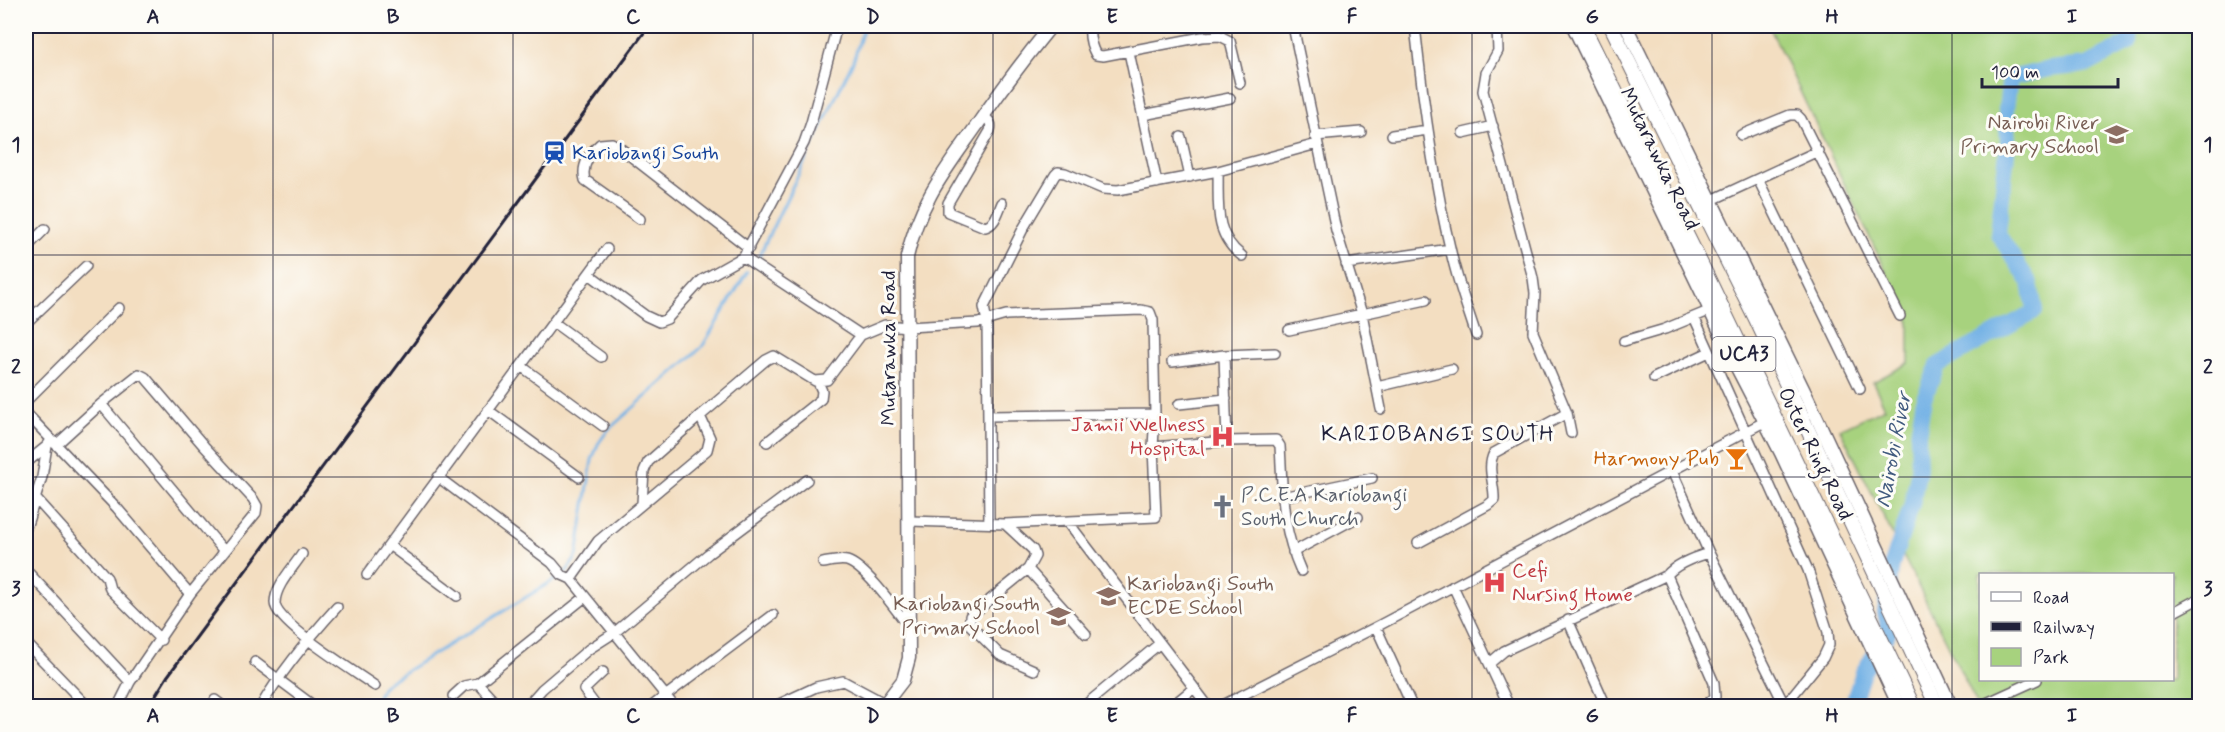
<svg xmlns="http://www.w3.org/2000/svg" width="2225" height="732" font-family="Mynerve,sans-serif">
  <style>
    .green { fill: #a7d27e; stroke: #647a5c; stroke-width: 1.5; fill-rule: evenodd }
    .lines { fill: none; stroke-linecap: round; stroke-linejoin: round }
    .stream { stroke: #72b1e5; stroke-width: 3 }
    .river { stroke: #72b1e5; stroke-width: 16 }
    .street-casing { stroke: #6b646a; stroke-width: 12 }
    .secondary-casing { stroke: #6b646a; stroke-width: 15 }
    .primary-casing { stroke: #6b646a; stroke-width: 16 }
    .street { stroke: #fff; stroke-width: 9 }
    .secondary { stroke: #fff; stroke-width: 12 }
    .primary { stroke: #fff; stroke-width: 14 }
    .rail { stroke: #22223b; stroke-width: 3 }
    .grid { fill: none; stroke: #22223b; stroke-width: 1.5; stroke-opacity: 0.55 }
    .labels { text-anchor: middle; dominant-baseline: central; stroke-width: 6; stroke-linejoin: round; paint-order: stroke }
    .shield { fill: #fdfcf7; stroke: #646373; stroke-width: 1.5 }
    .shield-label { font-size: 20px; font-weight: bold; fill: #22223b }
    .education-label { font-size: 21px; fill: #785e54; stroke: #fdfcf7; text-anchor: end }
    .transit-label { font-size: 21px; fill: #164399; stroke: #fdfcf7; text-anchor: start }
    .street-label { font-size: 21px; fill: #22223b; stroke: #fdfcf7 }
    .health-label { font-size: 21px; fill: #be3a42; stroke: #fdfcf7; text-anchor: end }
    .food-label { font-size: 21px; fill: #c56008; stroke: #fdfcf7; text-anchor: end }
    .worship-label { font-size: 21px; fill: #5b616d; stroke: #fdfcf7; text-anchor: start }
    .neighbourhood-label { font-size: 22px; letter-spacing: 1.5px; fill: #22223b; stroke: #fdfcf7 }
    .water-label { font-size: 22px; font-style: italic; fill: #425b7f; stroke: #fdfcf7 }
    .neatline { fill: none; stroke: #22223b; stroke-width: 2 }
    .grid-label { font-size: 20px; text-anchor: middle; font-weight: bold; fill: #22223b }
  </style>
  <rect width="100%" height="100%" fill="#fdfcf7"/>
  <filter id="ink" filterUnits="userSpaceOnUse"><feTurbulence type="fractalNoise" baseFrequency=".0167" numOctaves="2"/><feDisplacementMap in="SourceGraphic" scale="12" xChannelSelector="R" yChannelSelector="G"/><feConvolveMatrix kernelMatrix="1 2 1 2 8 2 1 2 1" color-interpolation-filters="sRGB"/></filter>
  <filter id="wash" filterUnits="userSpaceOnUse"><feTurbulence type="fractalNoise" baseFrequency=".008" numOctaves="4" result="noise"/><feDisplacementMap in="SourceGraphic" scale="24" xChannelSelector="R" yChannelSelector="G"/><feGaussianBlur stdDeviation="1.35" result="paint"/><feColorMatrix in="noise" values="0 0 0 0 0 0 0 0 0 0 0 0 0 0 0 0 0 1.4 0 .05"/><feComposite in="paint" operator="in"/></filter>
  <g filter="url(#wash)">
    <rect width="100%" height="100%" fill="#f3dec1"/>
    <path class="green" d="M1769 26H2199V706H1978L1840 429 1885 408 1873 382 1909 363V320ZM1980 574H2172V680H1980Z"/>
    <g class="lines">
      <path class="stream" d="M758 258 854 59 864 26
        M374 706 382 687 390 681 554 580 567 571 577 556 592 460 598 444 608 430 702 347 747 272"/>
      <path class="river" d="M1852 706 1863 672 1889 632 1885 612 1892 564 1912 504 1919 468 1918 435 1924 398 1938 365 2035 311 2030 283 1998 234 2008 143 2006 109 2010 78 2049 69 2087 65 2129 43 2130 26"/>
    </g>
  </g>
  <g filter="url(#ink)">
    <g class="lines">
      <defs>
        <path id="street" d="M1293 26 1336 230 1362 314 1381 409
          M1415 26C1423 101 1433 178 1451 252 1457 280 1467 307 1476 335
          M1497 26 1498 51 1486 73 1483 91 1533 278 1535 293 1533 332 1567 413 1571 433
          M1090 27C1089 36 1091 46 1096 55L1103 56 1202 37 1220 36 1230 41 1240 83
          M1129 52 1157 183
          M1143 115 1230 98
          M983 116C990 121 992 123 990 131L948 203V212L985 227C995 225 998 212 1002 203
          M1463 133 1493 126
          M1392 135 1428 130
          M1741 135 1790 115H1797L1801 119 1900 316
          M1315 136 1361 132
          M1181 137 1190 177
          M1218 171C1219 204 1213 234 1242 256
          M1758 179 1860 389
          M1712 200 1818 151
          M640 219 585 180C581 166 590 153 600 144L612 143 620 148 749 248
          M26 248 45 229
          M743 257 861 335 885 325 908 327 978 323 1006 315 1141 310 1150 312 1153 320 1155 414 1153 447 1156 517 1005 524 910 521
          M1346 264 1450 249
          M589 274 646 316 659 322 667 319 702 280 743 257 804 143 811 123 837 26
          M1694 317 1808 570 1828 632 1829 645 1823 658 1784 706
          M553 322 601 357
          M26 323 86 266
          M1289 330 1426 300
          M1624 341 1665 329 1711 310
          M1172 362 1224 355
          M521 366 603 426
          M1654 378 1709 352
          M1377 387 1452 369
          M26 401 119 308
          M101 404 224 551
          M1179 404 1226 399
          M488 410 579 477
          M26 413 117 508 190 594
          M988 416 1155 414
          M1227 441 1224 355 1275 353
          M767 442 821 399 822 391 818 382
          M56 445 101 404 139 374 145 377 204 446 253 499 257 506 256 513 190 594 130 682 118 706
          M1153 447 1227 441 1276 440 1280 446C1283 494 1281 526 1301 571
          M26 463 47 446
          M1672 471 1709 553 1785 706
          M438 477 552 563 562 575 571 579 674 706
          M1282 497 1372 478
          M36 499 107 578 110 589 161 640
          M642 503 644 471 648 462 700 416
          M1068 522 1208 706
          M989 523 987 322 984 307 1024 227 1055 175 1058 172 1065 173 1103 189 1118 190 1218 171 1317 144
          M1005 524 1033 550 1035 556 1028 569 970 616V625L1000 655 1034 670
          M26 528 42 477 47 446 51 440
          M1418 543 1488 505 1494 500C1495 484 1486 468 1494 453L1567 413
          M389 545 457 596
          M1293 552 1358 517
          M302 554C293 568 275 586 275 603 275 623 357 673 375 686
          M823 563C830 562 840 559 847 561 866 567 896 610 909 627
          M1028 569 1086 634
          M26 570 130 682
          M367 575 607 249
          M1667 575 1714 683 1715 697 1705 706
          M571 579 598 541 707 450 710 438 700 416 766 360 774 356 815 381 827 380 861 335
          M1453 586 1509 706
          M2172 613 2200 598
          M1568 620 1606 706
          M1376 627 1412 706
          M26 643 87 706
          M255 662 314 706
          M1490 663 1504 651 1667 575C1677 563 1695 557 1709 553
          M478 683 499 706
          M453 696 464 686 478 683 585 597
          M215 700 223 706
          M1982 705 2037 680
          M261 706C282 670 308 639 337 607
          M527 706 542 689 589 649 614 633 708 554 807 480
          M596 706 584 690 603 672
          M652 706 773 615
          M775 706 816 687 843 681 886 704
          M1084 706 1159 644
          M1172 706 1194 688
          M1221 706 1376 627 1764 422"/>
        <path id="secondary" d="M1573 26 1702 293 1734 362 1781 453 1899 706
          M1626 26 1808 399 1951 706
          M883 706 903 680 909 658 907 257C919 203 944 172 975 128 999 93 1024 59 1051 26"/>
        <path id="primary" d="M1583 26 1706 274 1913 706
          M1611 26 1757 321 1937 706
          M1711 310 1725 329"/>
      </defs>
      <use href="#street" class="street-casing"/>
      <use href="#secondary" class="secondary-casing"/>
      <use href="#primary" class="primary-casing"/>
      <use href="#street" class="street"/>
      <use href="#secondary" class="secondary"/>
      <use href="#primary" class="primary"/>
      <path class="rail" d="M149 706 167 677 649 26"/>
    </g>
  </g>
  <path class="grid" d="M273 26V706M513 26V706M753 26V706M993 26V706M1232 26V706M1472 26V706M1712 26V706M1952 26V706M26 255H2200M26 477H2200"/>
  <defs>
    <symbol id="school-bare" viewBox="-9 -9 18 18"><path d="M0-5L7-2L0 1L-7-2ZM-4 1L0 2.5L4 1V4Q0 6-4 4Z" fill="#8d6e63" stroke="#fdfcf7" stroke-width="2.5" paint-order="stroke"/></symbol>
    <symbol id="station-bare" viewBox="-9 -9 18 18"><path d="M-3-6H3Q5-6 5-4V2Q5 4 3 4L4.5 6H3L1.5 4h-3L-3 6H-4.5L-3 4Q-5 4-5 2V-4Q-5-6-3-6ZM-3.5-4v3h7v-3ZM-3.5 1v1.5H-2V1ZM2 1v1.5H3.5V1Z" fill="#1a4fb4" stroke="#fdfcf7" stroke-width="2.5" paint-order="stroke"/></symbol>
    <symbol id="hospital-bare" viewBox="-9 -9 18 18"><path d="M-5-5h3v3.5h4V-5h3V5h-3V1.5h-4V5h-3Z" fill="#e0444e" stroke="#fdfcf7" stroke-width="2.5" paint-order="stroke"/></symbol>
    <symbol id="bar-bare" viewBox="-9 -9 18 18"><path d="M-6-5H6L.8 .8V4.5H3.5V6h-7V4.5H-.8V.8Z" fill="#e8710a" stroke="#fdfcf7" stroke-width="2.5" paint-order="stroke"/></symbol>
    <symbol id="church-bare" viewBox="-9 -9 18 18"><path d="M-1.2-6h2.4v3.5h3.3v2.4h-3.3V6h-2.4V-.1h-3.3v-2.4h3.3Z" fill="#6b7280" stroke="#fdfcf7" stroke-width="2.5" paint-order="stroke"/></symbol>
  </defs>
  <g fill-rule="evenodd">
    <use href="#school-bare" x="2100" y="118" width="33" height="33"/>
    <use href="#station-bare" x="538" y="136" width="33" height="33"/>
    <use href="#hospital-bare" x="1206" y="420" width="33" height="33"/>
    <use href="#bar-bare" x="1720" y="442" width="33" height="33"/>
    <use href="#church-bare" x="1206" y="490" width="33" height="33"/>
    <use href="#hospital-bare" x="1478" y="566" width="33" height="33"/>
    <use href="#school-bare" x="1092" y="580" width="33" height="33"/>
    <use href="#school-bare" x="1042" y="600" width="33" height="33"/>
  </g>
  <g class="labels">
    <rect class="shield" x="1712.5" y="337" width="63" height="34" rx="4.5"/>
    <g class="shield-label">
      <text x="1744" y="354">UCA3</text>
    </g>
    <g class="education-label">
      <text x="2099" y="123">Nairobi River<tspan x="2099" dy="24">Primary School</tspan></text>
      <text x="1127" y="584" text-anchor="start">Kariobangi South<tspan x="1127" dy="24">ECDE School</tspan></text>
      <text x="1040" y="604">Kariobangi South<tspan x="1040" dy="24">Primary School</tspan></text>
    </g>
    <g class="transit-label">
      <text x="572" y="153">Kariobangi South</text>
    </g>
    <g class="street-label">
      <text transform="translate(1659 159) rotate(64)">Mutarawka Road</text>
      <text transform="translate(889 348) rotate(-90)">Mutarawka Road</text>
      <text transform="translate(1815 454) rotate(64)">Outer Ring Road</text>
    </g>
    <g class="health-label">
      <text x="1205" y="425">Jamii Wellness<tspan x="1205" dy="24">Hospital</tspan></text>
      <text x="1512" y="571" text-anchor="start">Cefi<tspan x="1512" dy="24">Nursing Home</tspan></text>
    </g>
    <g class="food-label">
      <text x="1719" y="459">Harmony Pub</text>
    </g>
    <g class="worship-label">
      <text x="1241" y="495">P.C.E.A Kariobangi<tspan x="1241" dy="24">South Church</tspan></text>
    </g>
    <g class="neighbourhood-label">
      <text x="1438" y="435">KARIOBANGI SOUTH</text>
    </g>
    <g class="water-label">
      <text transform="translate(1894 450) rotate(-79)">Nairobi River</text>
    </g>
  </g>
  <rect width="2225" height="732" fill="none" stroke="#fdfcf7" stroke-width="66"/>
  <rect x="1979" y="573" width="195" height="108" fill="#fdfcf7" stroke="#a5a5ac" stroke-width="1.5"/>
  <rect x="1991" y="592" width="30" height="9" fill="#ffffff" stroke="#a5a5ac" stroke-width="1.5"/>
  <text x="2033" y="603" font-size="18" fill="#22223b">Road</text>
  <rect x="1991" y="622" width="30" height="9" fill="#22223b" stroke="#a5a5ac" stroke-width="1.5"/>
  <text x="2033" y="633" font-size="18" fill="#22223b">Railway</text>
  <rect x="1991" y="648" width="30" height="18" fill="#a7d27e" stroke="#a5a5ac" stroke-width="1.5"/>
  <text x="2033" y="663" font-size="18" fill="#22223b">Park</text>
  <path d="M1982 78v9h136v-9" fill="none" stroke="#22223b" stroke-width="3"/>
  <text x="1991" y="78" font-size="18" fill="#22223b" stroke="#fdfcf7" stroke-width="4.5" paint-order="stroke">100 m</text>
  <rect x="33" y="33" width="2159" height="666" class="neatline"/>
  <g class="grid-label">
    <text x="153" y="23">A</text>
    <text x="393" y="23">B</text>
    <text x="633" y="23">C</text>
    <text x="873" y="23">D</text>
    <text x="1112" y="23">E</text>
    <text x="1352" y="23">F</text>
    <text x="1592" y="23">G</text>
    <text x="1832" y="23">H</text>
    <text x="2072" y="23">I</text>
    <text x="16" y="151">1</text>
    <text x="2208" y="151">1</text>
    <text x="16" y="373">2</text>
    <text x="2208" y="373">2</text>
    <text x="16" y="595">3</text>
    <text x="2208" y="595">3</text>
    <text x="153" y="722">A</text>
    <text x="393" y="722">B</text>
    <text x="633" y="722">C</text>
    <text x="873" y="722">D</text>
    <text x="1112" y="722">E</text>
    <text x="1352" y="722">F</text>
    <text x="1592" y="722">G</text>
    <text x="1832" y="722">H</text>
    <text x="2072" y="722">I</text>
  </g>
</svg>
